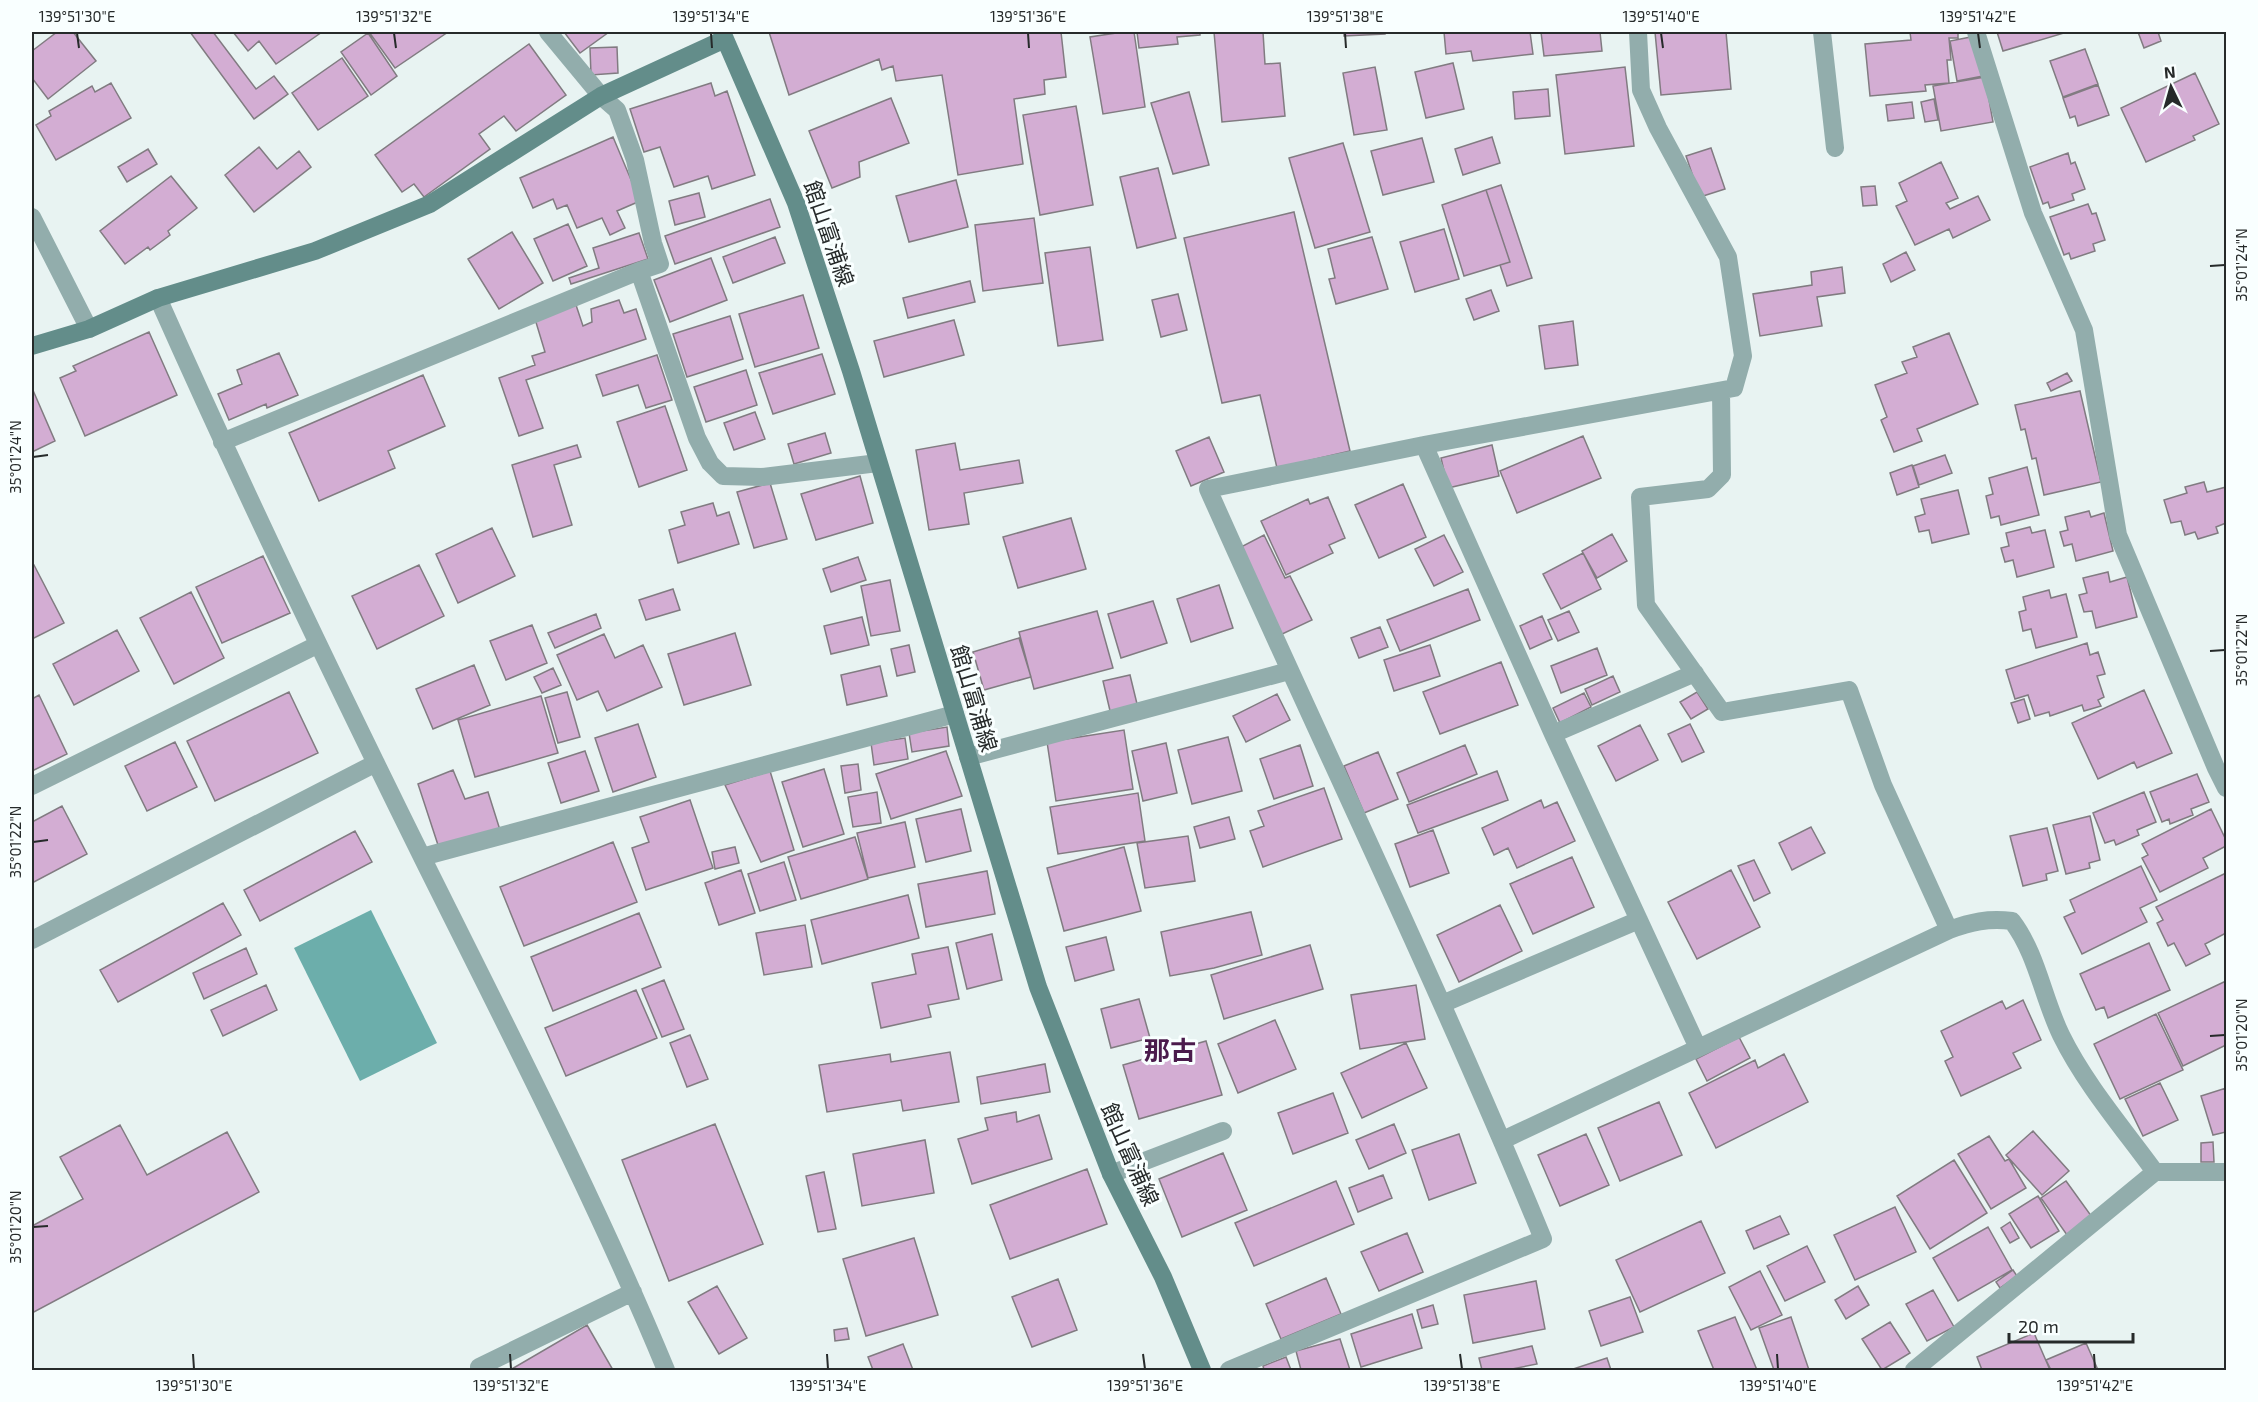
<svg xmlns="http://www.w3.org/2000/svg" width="2258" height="1402" font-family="'Exo 2','Noto Sans JP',sans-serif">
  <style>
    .water { fill: #6caeab }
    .building { fill: #d3add3; stroke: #817b81; stroke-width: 1.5 }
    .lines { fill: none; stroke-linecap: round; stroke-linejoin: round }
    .street { stroke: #92adac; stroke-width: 18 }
    .secondary { stroke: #638d8a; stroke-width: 18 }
    .ticks { fill: none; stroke: #262a2a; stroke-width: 2 }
    .labels { text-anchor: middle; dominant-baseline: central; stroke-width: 6; stroke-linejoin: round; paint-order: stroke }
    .street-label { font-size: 22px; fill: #262a2a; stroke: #f9ffff }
    .quarter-label { font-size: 26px; font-weight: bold; fill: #4a1b4c; stroke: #f9ffff }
    .neatline { fill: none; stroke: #262a2a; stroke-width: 2 }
    .ticks-label { font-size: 15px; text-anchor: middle; fill: #262a2a }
  </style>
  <rect width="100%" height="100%" fill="#e8f3f2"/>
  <path class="water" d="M371 910 437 1043 360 1081 294 948Z"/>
  <path class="building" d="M57 32H73L96 61 48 99 32 78V51Z
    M190 32H213L256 89 274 76 288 94 254 119Z
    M233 32H322L276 64 259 41 248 51Z
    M369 32H448L395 68Z
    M564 32H609L580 53Z
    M769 32H1061L1066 77 1044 80 1045 94 1014 99 1023 164 958 175 942 75 896 81 893 66 882 70 879 59 789 95Z
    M1123 32H1134L1145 107 1103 114 1090 37Z
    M1137 32H1200V35L1177 37 1178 44 1139 48Z
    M1214 32H1263L1265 64 1280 63 1285 116 1222 122Z
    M1344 32H1385V34L1344 36Z
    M1444 32H1530L1533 54 1473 61 1471 51 1446 54Z
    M1541 32H1600L1602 51 1544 56Z
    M1655 32H1726L1731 89 1661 95Z
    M1910 32H1958V38H1949L1951 60H1947L1949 83 1925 85 1926 91 1870 96 1865 44 1911 40Z
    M1997 32H2064V33L2003 51Z
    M2138 32H2158L2161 41 2144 48Z
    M368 33 397 76 371 95 341 52Z
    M1976 36 1983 76 1957 81 1950 41Z
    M529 44 566 95 516 131 504 116 479 134 490 149 424 197 414 184 402 192 375 155Z
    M617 47 618 73 591 75 590 48Z
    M2085 49 2098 84 2063 97 2050 61Z
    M342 58 368 96 318 130 292 93Z
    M1453 63 1464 109 1426 118 1415 72Z
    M1375 67 1387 130 1354 135 1343 73Z
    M1625 67 1634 146 1565 154 1556 75Z
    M2195 73 2219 124 2193 136 2195 140 2146 162 2121 108Z
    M1985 77 1993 122 1941 131 1933 86Z
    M111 83 131 118 56 160 36 125 51 116 49 111 92 86 95 92Z
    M711 83 715 96 727 91 755 175 712 189 708 176 674 187 660 147 644 152 630 109Z
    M2098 85 2109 115 2078 126 2075 116 2070 118 2063 98Z
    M1548 89 1550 116 1515 119 1513 92Z
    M1189 92 1209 165 1173 174 1151 103Z
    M891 98 909 143 859 162 860 177 832 188 809 131Z
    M1934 99 1938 120 1925 122 1921 102Z
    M1912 102 1914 118 1888 121 1886 105Z
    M1076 106 1093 205 1040 215 1023 115Z
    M613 137 640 201 617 211 625 228 610 235 602 218 577 228 567 205 557 209 553 199 533 208 520 178Z
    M1492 137 1500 163 1463 175 1455 149Z
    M1422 138 1434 182 1383 195 1371 151Z
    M1343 143 1370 232 1315 248 1289 158Z
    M259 147 277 169 299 151 311 167 254 212 225 175Z
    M1711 148 1725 189 1700 197 1686 156Z
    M148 149 157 164 127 182 118 167Z
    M2068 153 2071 164 2075 162 2085 189 2072 194 2074 200 2050 208 2048 202 2043 204 2030 167Z
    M1941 162 1958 198 1946 203 1950 209 1978 196 1990 220 1953 238 1949 229 1915 245 1896 206 1907 201 1899 183Z
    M1158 168 1176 238 1137 248 1120 177Z
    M171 176 197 208 168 231 170 235 150 250 148 247 125 264 100 231Z
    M956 180 968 227 909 242 896 196Z
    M1501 185 1532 278 1507 286 1500 265 1510 262 1486 190Z
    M1875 186 1877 205 1863 206 1861 187Z
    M1486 190 1510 262 1464 276 1442 205Z
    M699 193 705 217 675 225 669 201Z
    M770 199 780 227 675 264 665 236Z
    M2088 204 2092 214 2096 213 2105 240 2093 244 2095 251 2071 259 2069 253 2064 255 2050 217Z
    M1294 212 1350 451 1277 468 1260 395 1222 403 1184 238Z
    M1034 218 1043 283 983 291 975 225Z
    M568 224 587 266 553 281 534 239Z
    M1444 229 1459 279 1415 292 1400 242Z
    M512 232 543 283 499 309 468 259Z
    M639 233 648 259 571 284 569 278 599 268 593 248Z
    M775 237 785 263 733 283 723 257Z
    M1372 237 1388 289 1336 304 1329 279 1335 278 1328 249Z
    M1090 247 1103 340 1058 346 1045 253Z
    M1906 252 1915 270 1891 282 1883 264Z
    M711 258 727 300 670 322 654 280Z
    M1842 267 1845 293 1817 297 1822 326 1760 336 1753 294 1812 285 1811 272Z
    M970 281 975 302 908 318 903 298Z
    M1491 290 1499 311 1474 320 1466 299Z
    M1178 294 1187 330 1161 337 1152 300Z
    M803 295 819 348 755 367 739 314Z
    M619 300 624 313 636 309 646 339 526 380 543 428 519 436 499 378 535 365 532 356 545 352 535 319 576 305 583 326 592 322 591 309Z
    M730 316 743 359 687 377 673 334Z
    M954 320 964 355 884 377 874 341Z
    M1573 321 1578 365 1545 369 1539 326Z
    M149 332 177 395 85 436 60 378 76 371 73 366Z
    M1949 333 1978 404 1917 429 1922 441 1894 452 1881 420 1887 417 1875 385 1907 373 1902 362 1917 357 1913 347Z
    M279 353 298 395 267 408 266 404 229 420 218 394 242 384 237 370Z
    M822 354 835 394 773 414 759 373Z
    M657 355 672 400 646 408 638 385 603 396 596 375Z
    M746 370 757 405 706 422 694 387Z
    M2067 373 2072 381 2051 391 2047 383Z
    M423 375 445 426 388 451 395 468 319 501 289 433Z
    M32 388 55 441 32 452Z
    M2080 391 2101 482 2044 495 2036 458 2032 459 2025 429 2021 430 2015 405Z
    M665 406 687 470 639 487 617 422Z
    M755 412 765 439 734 450 724 423Z
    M825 433 831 453 794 464 788 444Z
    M1583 436 1601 478 1517 513 1500 471Z
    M1209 437 1224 472 1191 486 1176 451Z
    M955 443 960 470 1019 460 1023 483 964 493 969 524 929 530 916 450Z
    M577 445 581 457 554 465 572 525 533 537 512 465Z
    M1492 445 1499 476 1448 488 1441 458Z
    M1945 455 1952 473 1919 485 1913 466Z
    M1912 465 1919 487 1897 495 1890 473Z
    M2027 467 2039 515 2001 525 1999 516 1991 518 1986 496 1993 494 1989 478Z
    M860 476 873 523 816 540 801 494Z
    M2204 482 2207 492 2226 487V523L2216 527 2218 533 2198 539 2195 532 2185 535 2181 521 2171 523 2164 500 2187 493 2185 487Z
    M770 483 787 539 754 548 737 492Z
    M1403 484 1426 537 1379 558 1355 505Z
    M1958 490 1969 534 1932 543 1929 530 1919 532 1915 517 1925 514 1921 499Z
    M1328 497 1345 538 1329 545 1333 553 1286 575 1261 521 1308 499 1310 504Z
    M713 503 717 516 729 512 739 544 678 563 669 530 685 525 681 512Z
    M2089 511 2091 517 2104 513 2113 551 2076 561 2072 544 2064 546 2060 532 2068 530 2065 517Z
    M1071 518 1086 569 1018 588 1003 537Z
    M2030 527 2032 533 2045 530 2054 567 2017 577 2013 560 2005 562 2001 548 2009 546 2006 533Z
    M492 528 515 576 458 603 436 554Z
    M1612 534 1627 561 1597 578 1582 551Z
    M1264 535 1285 578 1290 576 1312 620 1278 636 1239 548Z
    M1444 535 1463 572 1434 586 1415 549Z
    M1583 553 1601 589 1561 609 1543 574Z
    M263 556 290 613 222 643 196 587Z
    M858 557 866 580 831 592 823 569Z
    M34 565 64 623 32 639V566Z
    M419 565 444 616 377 649 352 596Z
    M2108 572 2110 582 2127 577 2137 617 2096 628 2092 611 2084 612 2079 595 2087 593 2083 578Z
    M890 580 900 631 871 636 861 586Z
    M1219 585 1233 628 1191 642 1177 599Z
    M673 589 680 610 646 620 639 600Z
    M1468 589 1480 620 1400 651 1387 620Z
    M2049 590 2051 598 2066 594 2077 637 2036 648 2031 629 2023 631 2019 612 2026 610 2023 597Z
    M191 592 224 658 174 684 140 618Z
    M1153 601 1167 643 1121 658 1108 614Z
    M1097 611 1113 668 1034 689 1019 632Z
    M1569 611 1579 632 1558 641 1548 620Z
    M596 614 601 628 555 648 548 633Z
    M1542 616 1552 639 1530 649 1520 626Z
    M862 617 869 645 831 654 824 626Z
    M532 625 547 663 506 680 490 641Z
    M1380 627 1388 647 1359 658 1351 638Z
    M117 630 139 671 74 705 53 664Z
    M735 633 751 685 684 705 668 654Z
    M604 634 615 658 643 645 662 687 607 711 598 691 577 700 557 655Z
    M1019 638 1031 677 984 690 973 652Z
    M2087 643 2090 655 2098 652 2105 674 2097 676 2104 697 2098 700 2101 706 2084 711 2082 705 2050 716 2049 712 2035 716 2028 695 2015 699 2006 670Z
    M909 645 915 672 897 676 891 649Z
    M1430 645 1440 676 1394 691 1384 660Z
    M1597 648 1607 675 1561 693 1551 666Z
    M1501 662 1518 705 1440 734 1423 692Z
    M474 665 490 705 433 729 416 689Z
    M880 666 887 696 847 705 841 675Z
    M553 668 561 685 542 693 534 677Z
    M1130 675 1138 708 1111 715 1103 681Z
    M1613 676 1620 692 1592 705 1585 689Z
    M2144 690 2172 753 2137 768 2134 762 2098 779 2072 723Z
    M289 692 318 753 215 801 187 741Z
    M567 692 580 737 558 743 545 698Z
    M1697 692 1708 709 1691 719 1680 702Z
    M1584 693 1591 707 1560 723 1553 708Z
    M1277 694 1290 720 1246 742 1233 716Z
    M39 695 67 754 32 771V699Z
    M541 696 558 753 475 777 458 720Z
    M2024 699 2030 719 2018 723 2011 703Z
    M638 724 656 777 613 792 595 738Z
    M1690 724 1704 752 1682 762 1668 734Z
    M1640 725 1658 760 1616 781 1598 746Z
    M947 727 949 746 912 752 909 733Z
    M1124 730 1133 789 1056 801 1047 742Z
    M1228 737 1242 791 1192 804 1178 750Z
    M905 738 908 759 874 765 871 743Z
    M175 742 197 787 147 811 125 766Z
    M1166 743 1177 793 1143 801 1132 751Z
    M1300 745 1313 786 1274 799 1260 759Z
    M1465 745 1477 774 1409 802 1397 773Z
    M585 751 599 791 561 803 548 763Z
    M946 751 962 796 891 819 876 774Z
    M1378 752 1398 799 1364 813 1344 766Z
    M858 764 861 790 845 793 841 766Z
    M824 769 844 834 803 847 782 782Z
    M453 770 465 799 488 792 500 830 439 848 418 784Z
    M770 771 794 850 761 862 725 785Z
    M1497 771 1508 800 1418 833 1407 805Z
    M2197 774 2209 802 2191 809 2193 815 2170 824 2169 819 2162 822 2150 792Z
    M1324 788 1342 839 1263 867 1250 831 1264 826 1258 811Z
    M877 792 881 823 853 827 848 797Z
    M2144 792 2156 822 2137 830 2139 835 2116 845 2114 840 2105 843 2093 813Z
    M1138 793 1145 841 1058 854 1050 807Z
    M690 800 713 868 646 890 632 848 649 842 640 817Z
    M1541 800 1544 808 1557 802 1575 841 1517 868 1508 848 1494 855 1482 828Z
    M62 806 87 854 32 883V822Z
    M961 809 971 851 926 862 916 819Z
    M2211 809 2226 840V846L2203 858 2208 868 2160 892 2142 858 2148 855 2142 844Z
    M2090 816 2100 860 2089 863 2090 868 2066 874 2053 825Z
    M1229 817 1235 839 1200 848 1194 827Z
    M905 822 915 867 868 878 857 833Z
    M1811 827 1825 853 1792 870 1779 843Z
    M2047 828 2058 871 2046 874 2047 880 2023 886 2010 836Z
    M1433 830 1449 873 1410 887 1395 844Z
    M355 831 372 862 260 921 244 890Z
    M1188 836 1195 881 1145 888 1137 843Z
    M855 837 868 879 801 899 788 857Z
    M613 842 637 902 524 946 500 887Z
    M735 847 739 863 715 869 712 852Z
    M1124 847 1141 911 1064 931 1047 868Z
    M1572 857 1594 907 1533 934 1510 884Z
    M1754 860 1770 893 1754 901 1738 866Z
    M784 862 796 900 760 911 748 874Z
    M2141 866 2157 900 2140 908 2147 922 2082 954 2064 917 2075 912 2070 900Z
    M741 870 755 913 719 925 705 883Z
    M1731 870 1760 927 1697 959 1668 902Z
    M987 871 995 914 926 927 918 884Z
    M2226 873V933L2205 944 2210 954 2186 966 2174 943 2168 946 2157 923 2163 920 2156 907Z
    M908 895 919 938 822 964 811 920Z
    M223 903 241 935 118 1002 100 970Z
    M1500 905 1522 951 1459 982 1437 935Z
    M1251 912 1262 955 1214 968 1170 976 1161 932Z
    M639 913 661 967 553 1011 531 957Z
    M805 925 812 967 764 975 756 933Z
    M992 934 1002 980 967 989 956 943Z
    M1106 937 1114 970 1075 981 1066 947Z
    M2149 943 2170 990 2108 1018 2104 1007 2096 1010 2080 974Z
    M1310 945 1323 989 1224 1019 1211 975Z
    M948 947 959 999 928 1005 931 1017 881 1028 872 983 916 974 912 954Z
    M246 948 257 974 204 999 193 973Z
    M664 980 684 1029 662 1037 642 989Z
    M2226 981V1045L2183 1066 2158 1013Z
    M266 985 277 1010 223 1036 211 1010Z
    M1416 985 1425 1039 1360 1049 1351 995Z
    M636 990 657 1038 566 1076 545 1028Z
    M1139 999 1150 1038 1111 1048 1101 1009Z
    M2023 1000 2041 1040 2013 1053 2021 1068 1961 1096 1945 1061 1953 1057 1941 1031 2002 1001 2006 1009Z
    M2156 1014 2183 1070 2120 1099 2094 1044Z
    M1275 1020 1296 1069 1238 1093 1218 1044Z
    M690 1035 708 1079 687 1087 670 1043Z
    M1739 1037 1750 1058 1707 1081 1696 1059Z
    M1206 1041 1222 1095 1139 1119 1123 1065Z
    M1406 1043 1427 1088 1362 1118 1341 1073Z
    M950 1052 959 1102 903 1111 901 1100 827 1112 819 1065 890 1054 891 1062Z
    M1784 1054 1808 1102 1716 1148 1689 1093 1755 1060 1758 1068Z
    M1045 1064 1050 1092 981 1104 977 1077Z
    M2160 1083 2178 1120 2143 1136 2125 1099Z
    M2226 1088V1132L2213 1135 2201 1096Z
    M1333 1093 1348 1133 1293 1154 1278 1113Z
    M1659 1102 1682 1155 1620 1181 1598 1128Z
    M1016 1112 1017 1122 1039 1115 1052 1159 972 1184 958 1139 988 1130 985 1118Z
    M715 1124 763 1244 669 1281 622 1160Z
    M1394 1124 1406 1153 1369 1169 1356 1140Z
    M120 1125 147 1175 227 1132 259 1192 32 1313V1226L83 1199 60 1157Z
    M2033 1131 2069 1171 2042 1195 2006 1155Z
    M1459 1134 1476 1183 1429 1200 1412 1150Z
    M1586 1134 1609 1185 1560 1206 1538 1155Z
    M1989 1136 2005 1161 2009 1159 2026 1188 1991 1209 1958 1154Z
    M925 1140 934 1193 862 1206 853 1154Z
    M2213 1142 2214 1162H2201V1143Z
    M1223 1153 1247 1210 1182 1237 1159 1179Z
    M1954 1160 1987 1213 1930 1249 1897 1196Z
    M1087 1169 1107 1224 1010 1259 990 1205Z
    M824 1172 836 1229 818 1232 806 1176Z
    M1383 1175 1392 1198 1358 1212 1349 1188Z
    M1336 1181 1354 1224 1254 1266 1235 1223Z
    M2066 1181 2092 1217 2067 1235 2041 1198Z
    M2038 1196 2059 1231 2031 1248 2009 1214Z
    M1895 1207 1916 1252 1855 1280 1834 1235Z
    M1780 1216 1789 1234 1754 1249 1746 1231Z
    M1701 1221 1725 1273 1640 1312 1616 1260Z
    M2010 1222 2019 1238 2010 1243 2001 1228Z
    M1988 1227 2012 1270 1958 1301 1933 1258Z
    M1407 1233 1423 1272 1379 1291 1361 1252Z
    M914 1238 938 1315 866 1336 843 1259Z
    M1807 1246 1825 1282 1785 1301 1767 1266Z
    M2013 1270 2017 1276 2000 1288 1996 1282Z
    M1760 1271 1782 1315 1751 1330 1729 1287Z
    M1326 1278 1341 1314 1281 1339 1266 1304Z
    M1058 1279 1077 1330 1032 1347 1012 1297Z
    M1536 1281 1545 1329 1473 1343 1464 1295Z
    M717 1286 747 1338 719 1354 688 1302Z
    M1858 1286 1869 1305 1846 1319 1835 1300Z
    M1933 1290 1954 1327 1927 1341 1906 1304Z
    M1630 1297 1643 1332 1601 1346 1589 1311Z
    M1433 1305 1438 1324 1422 1328 1417 1310Z
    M1412 1314 1422 1348 1361 1367 1351 1334Z
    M1735 1317 1757 1370H1714L1698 1331Z
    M1791 1317 1809 1370H1774L1759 1328Z
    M1890 1322 1910 1353 1882 1370 1862 1339Z
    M587 1325 613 1370H510Z
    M847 1328 849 1339 835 1341 834 1330Z
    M2034 1333 2050 1370H1982L1977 1357Z
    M1340 1339 1350 1370H1301L1296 1351Z
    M2086 1343 2098 1370H2051L2046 1360Z
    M903 1344 913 1370H873L868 1357Z
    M1532 1346 1537 1364 1507 1370H1482L1479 1358Z
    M1286 1357 1291 1370H1264L1263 1366Z
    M1607 1358 1611 1370H1573V1369Z"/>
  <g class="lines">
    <path class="street" d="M1822 32 1835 148
      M1976 32 2033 213 2084 330 2118 535 2216 768 2226 788
      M32 217 89 329
      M639 271 697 438 710 463 723 476 762 477 878 463
      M158 298C242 487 331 673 423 859 507 1028 594 1196 666 1370
      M1721 391 1722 475 1708 489 1640 497 1646 605 1722 712 1849 690 1883 785 1949 930
      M222 442 639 271 660 264 653 243 635 160 617 110 601 96 548 32
      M1424 445 1553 734 1698 1048
      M1553 734 1695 673
      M968 757 1289 671
      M32 786 317 645
      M422 857 955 714
      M32 940 376 763
      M1442 1004 1639 920
      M1503 1140 1949 930C1971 922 1988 918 2012 921 2037 954 2043 998 2061 1035 2085 1084 2123 1128 2155 1172
      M1111 1174 1223 1131
      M479 1367 633 1292
      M1229 1370 1543 1239C1439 986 1319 739 1208 489L1424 445 1734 388 1743 356 1728 257 1658 128 1641 90 1638 32
      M1914 1370 2155 1172H2226"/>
    <path class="secondary" d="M722 32 796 203 851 371 1038 987 1111 1174 1163 1277 1202 1370
      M32 346 89 329 158 298 315 251 430 204 601 96 725 39"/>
  </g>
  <path class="ticks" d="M77 33 79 48M394 33 396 48M711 33 712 48M1028 33 1029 48M1345 33 1346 48M1661 33 1663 48M1978 33 1980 48M2210 266 2225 265M33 457 48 455M2210 651 2225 650M33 842 48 840M2210 1036 2225 1035M33 1227 48 1226M193 1354 194 1369M510 1354 511 1369M827 1354 828 1369M1143 1354 1145 1369M1460 1354 1462 1369M1777 1354 1778 1369M2094 1354 2095 1369"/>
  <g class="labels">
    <g class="street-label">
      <text transform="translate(830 233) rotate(71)">館山富浦線</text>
      <text transform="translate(975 698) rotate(73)">館山富浦線</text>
      <text transform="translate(1131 1154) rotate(66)">館山富浦線</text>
    </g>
    <g class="quarter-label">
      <text x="1170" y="1049">那古</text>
    </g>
  </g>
  <rect width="2258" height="1402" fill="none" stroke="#f9ffff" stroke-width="66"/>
  <g transform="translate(2171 87) rotate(355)" stroke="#f9ffff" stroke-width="4.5" paint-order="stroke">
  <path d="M0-4.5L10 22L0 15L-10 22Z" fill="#262a2a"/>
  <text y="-9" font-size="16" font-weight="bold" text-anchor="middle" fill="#262a2a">N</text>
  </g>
  <path d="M2009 1333v9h124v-9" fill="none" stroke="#262a2a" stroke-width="3"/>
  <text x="2018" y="1333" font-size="18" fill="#262a2a" stroke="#f9ffff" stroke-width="4.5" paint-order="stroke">20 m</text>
  <rect x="33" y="33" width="2192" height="1336" class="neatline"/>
  <g class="ticks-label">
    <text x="77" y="22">139°51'30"E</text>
    <text x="394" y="22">139°51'32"E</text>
    <text x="711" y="22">139°51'34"E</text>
    <text x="1028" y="22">139°51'36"E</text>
    <text x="1345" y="22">139°51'38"E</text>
    <text x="1661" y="22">139°51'40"E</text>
    <text x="1978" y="22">139°51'42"E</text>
    <text transform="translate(2242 265) rotate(-90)" y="5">35°01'24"N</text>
    <text transform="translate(16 457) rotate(-90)" y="5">35°01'24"N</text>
    <text transform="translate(2242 650) rotate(-90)" y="5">35°01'22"N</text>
    <text transform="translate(16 842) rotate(-90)" y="5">35°01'22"N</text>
    <text transform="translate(2242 1035) rotate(-90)" y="5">35°01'20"N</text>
    <text transform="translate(16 1227) rotate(-90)" y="5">35°01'20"N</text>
    <text x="194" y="1391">139°51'30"E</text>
    <text x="511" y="1391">139°51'32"E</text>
    <text x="828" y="1391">139°51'34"E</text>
    <text x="1145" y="1391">139°51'36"E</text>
    <text x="1462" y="1391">139°51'38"E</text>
    <text x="1778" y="1391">139°51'40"E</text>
    <text x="2095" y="1391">139°51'42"E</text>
  </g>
</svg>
